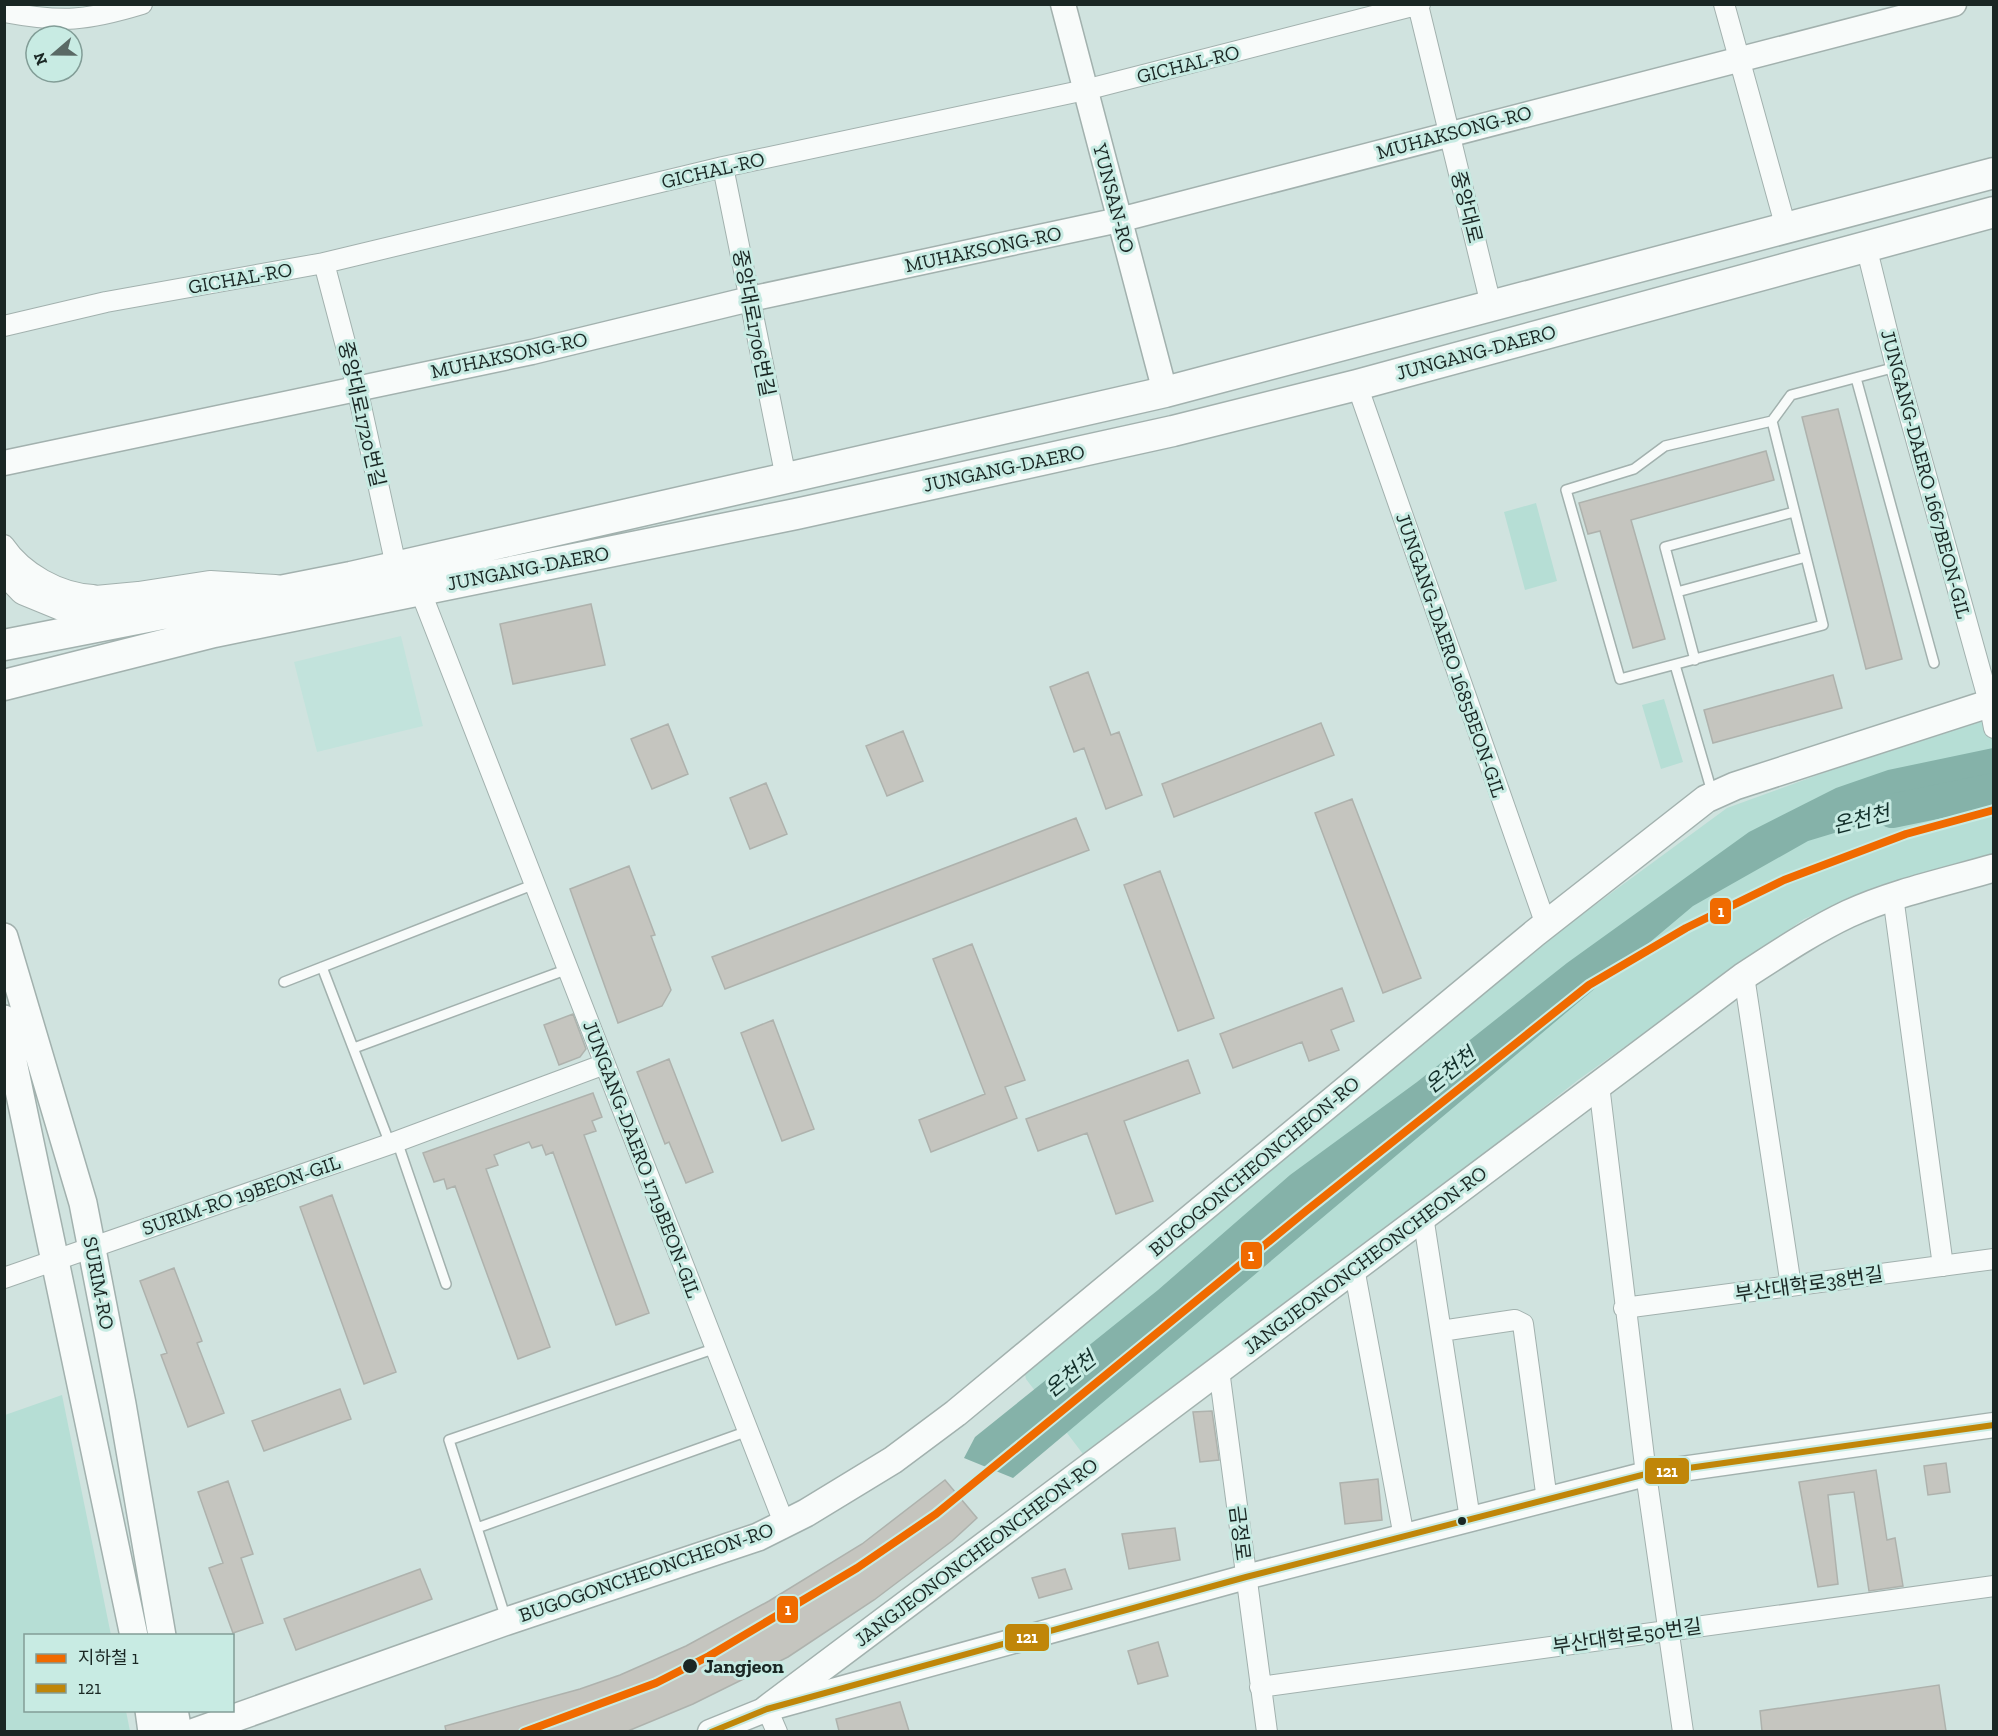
<svg xmlns="http://www.w3.org/2000/svg" width="1998" height="1736" font-family="'Zilla Slab','Noto Sans KR',serif">
  <style>
    .built { fill: #c2e3dc }
    .green { fill: #b6ded5 }
    .water { fill: #85b2a9 }
    .lines { fill: none; stroke-linecap: round; stroke-linejoin: round }
    .river { stroke: #85b2a9; stroke-width: 34 }
    .building { fill: #c5c5bf; stroke: #aeb2ad; stroke-width: 1.5 }
    .service-casing { stroke: #a2b1ae; stroke-width: 12 }
    .minor-casing { stroke: #a2b1ae; stroke-width: 22 }
    .tertiary-casing { stroke: #a2b1ae; stroke-width: 27 }
    .secondary-casing { stroke: #a2b1ae; stroke-width: 30 }
    .primary-casing { stroke: #a2b1ae; stroke-width: 33 }
    .trunk-casing { stroke: #a2b1ae; stroke-width: 34 }
    .service { stroke: #f8fbfa; stroke-width: 9 }
    .minor { stroke: #f8fbfa; stroke-width: 20 }
    .tertiary { stroke: #f8fbfa; stroke-width: 24 }
    .secondary { stroke: #f8fbfa; stroke-width: 27 }
    .primary { stroke: #f8fbfa; stroke-width: 30 }
    .trunk { stroke: #f8fbfa; stroke-width: 32 }
    .bus-1-casing { stroke: #c8ebe3; stroke-width: 10 }
    .bus-1 { stroke: #c08609; stroke-width: 6 }
    .metro-1-casing { stroke: #c8ebe3; stroke-width: 12 }
    .metro-1 { stroke: #f06a00; stroke-width: 8 }
    .bus-dot { fill: #1a2724; stroke: #c8ebe3; stroke-width: 2 }
    .labels { text-anchor: middle; dominant-baseline: central; stroke-width: 6; stroke-linejoin: round; paint-order: stroke }
    .street-label { font-size: 20px; fill: #1a2724; stroke: #c8ebe3 }
    .stop-label { font-size: 20px; font-weight: bold; fill: #1a2724; stroke: #c8ebe3; text-anchor: start }
    .water-label { font-size: 21px; font-style: italic; fill: #122f2a; stroke: #c8ebe3 }
    .line-badge { stroke: #c8ebe3; stroke-width: 2 }
    .badge-label { font-size: 16px; text-anchor: middle; font-weight: bold; fill: #fff }
  </style>
  <rect width="100%" height="100%" fill="#d0e3df"/>
  <path class="built" d="M401 636 423 726 317 752 294 662Z"/>
  <path class="green" d="M1536 503 1557 581 1525 590 1504 512Z
    M1664 699 1683 762 1661 769 1642 705Z
    M1993 711V856L1882 885 1804 919 1578 1080 1298 1301 1086 1458 1026 1379 1023 1365 1535 949 1727 808Z
    M62 1395 111 1635 26 1636V1710L126 1711 130 1731H5V1415Z"/>
  <path class="water" d="M1993 748V785L1808 841 1693 906 1013 1478 964 1458 975 1437 1158 1290 1290 1175 1417 1082 1567 963 1749 832 1836 788 1888 770Z"/>
  <g class="lines">
    <path class="river" d="M1892 811 1994 790"/>
  </g>
  <path class="building" d="M1838 409 1902 659 1866 669 1802 417Z
    M1766 451 1774 480 1631 520 1665 639 1633 648 1600 531 1588 534 1579 503Z
    M591 604 605 665 513 684 500 624Z
    M1088 672 1111 735 1119 732 1142 795 1106 809 1084 748 1074 752 1050 687Z
    M1833 675 1842 708 1713 743 1704 710Z
    M1321 723 1334 755 1174 817 1162 784Z
    M668 724 688 774 652 789 631 739Z
    M903 731 923 781 887 796 866 746Z
    M766 783 787 834 750 849 730 798Z
    M1352 799 1421 978 1383 993 1315 813Z
    M1076 818 1089 850 725 989 712 957Z
    M629 866 655 935 651 936 671 990 662 1006 618 1023 570 889Z
    M1160 871 1214 1018 1178 1031 1124 885Z
    M972 944 1025 1080 1005 1087 1017 1118 931 1152 919 1120 985 1094 933 959Z
    M1342 988 1354 1021 1331 1030 1339 1050 1309 1061 1302 1042 1233 1068 1220 1034Z
    M573 1014 586 1049 580 1057 559 1065 544 1025Z
    M773 1020 814 1129 782 1141 741 1033Z
    M669 1059 713 1172 686 1183 669 1142 665 1144 637 1072Z
    M1188 1060 1200 1093 1124 1121 1153 1201 1116 1214 1087 1133 1038 1151 1026 1119Z
    M593 1093 602 1117 592 1121 596 1131 584 1135 649 1313 616 1325 553 1152 546 1155 542 1145 532 1148 529 1142 494 1155 498 1165 486 1169 550 1347 518 1359 455 1186 447 1189 444 1179 434 1182 423 1153Z
    M332 1195 396 1372 364 1384 300 1207Z
    M174 1268 202 1341 197 1343 224 1413 188 1427 161 1355 167 1353 140 1281Z
    M340 1389 351 1419 264 1451 252 1421Z
    M1212 1411 1219 1460 1200 1462 1193 1412Z
    M1946 1463 1950 1492 1928 1495 1924 1466Z
    M1876 1470 1887 1540 1895 1538 1903 1586 1869 1591 1854 1492 1828 1495 1838 1584 1818 1587 1799 1482Z
    M1378 1479 1382 1520 1345 1524 1340 1483Z
    M945 1480 977 1518 952 1541 874 1600 788 1657 693 1704 628 1731H446L445 1726 580 1689 620 1675 686 1646 769 1601 862 1544Z
    M228 1481 253 1554 241 1558 263 1623 233 1633 209 1568 223 1563 198 1492Z
    M1175 1528 1180 1560 1129 1569 1122 1534Z
    M420 1569 432 1599 296 1650 284 1619Z
    M1065 1569 1072 1589 1039 1598 1032 1578Z
    M1158 1642 1168 1676 1138 1684 1128 1651Z
    M1939 1685 1946 1731H1762L1760 1711Z
    M900 1702 909 1731H839L836 1719Z"/>
  <g class="lines">
    <defs>
      <path id="service" d="M1856 378 1934 663
        M1772 421 1823 625 1620 679 1566 490 1634 469 1665 446 1772 421 1791 395 1896 367
        M1677 592 1665 547 1794 512
        M1695 660 1677 592 1806 557
        M1675 665 1712 792
        M322 967 390 1144
        M284 982 535 884
        M354 1048 568 969
        M397 1141 446 1284
        M477 1528 748 1431
        M506 1619 449 1440 716 1348"/>
      <path id="minor" d="M1724 4 1786 228
        M1418 5 1491 305
        M4 12C63 23 86 21 142 4
        M723 167 786 478
        M1866 246 1896 367 1989 702 1994 728
        M324 263 357 388 396 566
        M4 326 106 302 324 263 723 167 1085 90 1420 4
        M1357 385 1546 925
        M4 545C23 573 59 593 93 595
        M420 590 784 1523
        M1893 896 1943 1266
        M1744 976 1791 1286
        M1599 1085 1646 1474 1683 1732
        M1423 1216 1470 1519
        M1354 1268 1404 1537
        M4 1278 390 1144 605 1064
        M1624 1308 1994 1259
        M1441 1331 1515 1320 1523 1324 1547 1500
        M1219 1370 1267 1732
        M1260 1687 1994 1586
        M767 1709 777 1732"/>
      <path id="tertiary" d="M1063 4 1165 392
        M4 463 532 352 750 299 1119 220 1954 4
        M710 1732 767 1709 1246 1577 1646 1474 1994 1425"/>
      <path id="secondary" d="M4 937 83 1203 122 1404 162 1636
        M4 1019 134 1636
        M767 1709 1744 976C1778 954 1812 931 1848 914 1894 893 1945 882 1994 868
        M149 1710 152 1732
        M174 1710 178 1732
        M195 1732 507 1621 758 1537 806 1513 893 1460 956 1413 1535 933 1706 799 1735 786 1994 702"/>
      <path id="primary" d="M4 645 351 577 1165 392 1994 173
        M4 685 214 632 796 514 1173 431 1357 385 1994 212"/>
      <path id="trunk" d="M4 567 25 589 64 605 139 598 210 587 275 591"/>
    </defs>
    <use href="#service" class="service-casing"/>
    <use href="#minor" class="minor-casing"/>
    <use href="#tertiary" class="tertiary-casing"/>
    <use href="#secondary" class="secondary-casing"/>
    <use href="#primary" class="primary-casing"/>
    <use href="#trunk" class="trunk-casing"/>
    <use href="#service" class="service"/>
    <use href="#minor" class="minor"/>
    <use href="#tertiary" class="tertiary"/>
    <use href="#secondary" class="secondary"/>
    <use href="#primary" class="primary"/>
    <use href="#trunk" class="trunk"/>
    <defs>
      <path id="bus-1" d="M711 1732 767 1709 1246 1577 1646 1474 1994 1425"/>
    </defs>
    <use href="#bus-1" class="bus-1-casing"/>
    <use href="#bus-1" class="bus-1"/>
    <defs>
      <path id="metro-1" d="M524 1732 656 1683 709 1656 857 1568 936 1514 1306 1211 1589 985 1686 928 1784 880 1906 834 1994 810"/>
    </defs>
    <use href="#metro-1" class="metro-1-casing"/>
    <use href="#metro-1" class="metro-1"/>
  </g>
  <g class="bus-dot">
    <circle cx="1462" cy="1521" r="5"/>
    <circle cx="690" cy="1666" r="8"/>
  </g>
  <g class="labels">
    <g class="street-label">
      <text transform="translate(1188 64) rotate(-14)">GICHAL-RO</text>
      <text transform="translate(1454 132) rotate(-15)">MUHAKSONG-RO</text>
      <text transform="translate(713 170) rotate(-13)">GICHAL-RO</text>
      <text transform="translate(1114 198) rotate(75)">YUNSAN-RO</text>
      <text transform="translate(1467 207) rotate(76)">중앙대로</text>
      <text transform="translate(983 249) rotate(-12)">MUHAKSONG-RO</text>
      <text transform="translate(240 278) rotate(-10)">GICHAL-RO</text>
      <text transform="translate(754 323) rotate(79)">중앙대로1706번길</text>
      <text transform="translate(1476 352) rotate(-15)">JUNGANG-DAERO</text>
      <text transform="translate(509 355) rotate(-12)">MUHAKSONG-RO</text>
      <text transform="translate(362 414) rotate(77)">중앙대로1720번길</text>
      <text transform="translate(1004 468) rotate(-12)">JUNGANG-DAERO</text>
      <text transform="translate(1926 474) rotate(75)">JUNGANG-DAERO 1667BEON-GIL</text>
      <text transform="translate(528 568) rotate(-11)">JUNGANG-DAERO</text>
      <text transform="translate(1451 655) rotate(71)">JUNGANG-DAERO 1685BEON-GIL</text>
      <text transform="translate(642 1159) rotate(69)">JUNGANG-DAERO 1719BEON-GIL</text>
      <text transform="translate(1254 1166) rotate(-40)">BUGOGONCHEONCHEON-RO</text>
      <text transform="translate(241 1195) rotate(-19)">SURIM-RO 19BEON-GIL</text>
      <text transform="translate(1365 1260) rotate(-37)">JANGJEONONCHEONCHEON-RO</text>
      <text transform="translate(99 1283) rotate(79)">SURIM-RO</text>
      <text transform="translate(1809 1284) rotate(-8)">부산대학로38번길</text>
      <text transform="translate(1240 1533) rotate(83)">금정로</text>
      <text transform="translate(976 1552) rotate(-37)">JANGJEONONCHEONCHEON-RO</text>
      <text transform="translate(646 1572) rotate(-19)">BUGOGONCHEONCHEON-RO</text>
      <text transform="translate(1627 1636) rotate(-8)">부산대학로50번길</text>
    </g>
    <g class="stop-label">
      <text x="704" y="1666">Jangjeon</text>
    </g>
    <g class="water-label">
      <text transform="translate(1861 819) rotate(-14)">온천천</text>
      <text transform="translate(1450 1070) rotate(-39)">온천천</text>
      <text transform="translate(1070 1374) rotate(-39)">온천천</text>
    </g>
  </g>
  <g class="line-badge">
    <rect x="1709" y="897" width="23" height="28" rx="6" fill="#f06a00"/>
    <rect x="1240" y="1241" width="23" height="29" rx="6" fill="#f06a00"/>
    <rect x="1644" y="1457" width="46" height="28" rx="6" fill="#c08609"/>
    <rect x="776" y="1595" width="23" height="29" rx="6" fill="#f06a00"/>
    <rect x="1004" y="1623" width="46" height="29" rx="6" fill="#c08609"/>
  </g>
  <g class="badge-label">
    <text x="1721" y="917">1</text>
    <text x="1251" y="1261">1</text>
    <text x="1667" y="1477">121</text>
    <text x="788" y="1615">1</text>
    <text x="1027" y="1643">121</text>
  </g>
  <rect width="1998" height="1736" fill="none" stroke="#1a2724" stroke-width="12"/>
  <rect x="24" y="1634" width="210" height="78" fill="#c8ebe3" stroke="#829d97" stroke-width="1.5"/>
  <rect x="36" y="1654" width="30" height="9" fill="#f06a00" stroke="#829d97" stroke-width="1.5"/>
  <text x="78" y="1664" font-size="18" fill="#1a2724">지하철 1</text>
  <rect x="36" y="1684" width="30" height="9" fill="#c08609" stroke="#829d97" stroke-width="1.5"/>
  <text x="78" y="1694" font-size="18" fill="#1a2724">121</text>
  <g transform="translate(54 54) rotate(250)"><circle r="28" fill="#c8ebe3" stroke="#829d97" stroke-width="1.5"/>
  <path d="M0-4.5L10 22L0 15L-10 22Z" fill="#5a6965"/>
  <text y="-9" font-size="16" font-weight="bold" text-anchor="middle" fill="#1a2724">N</text>
  </g>
</svg>
